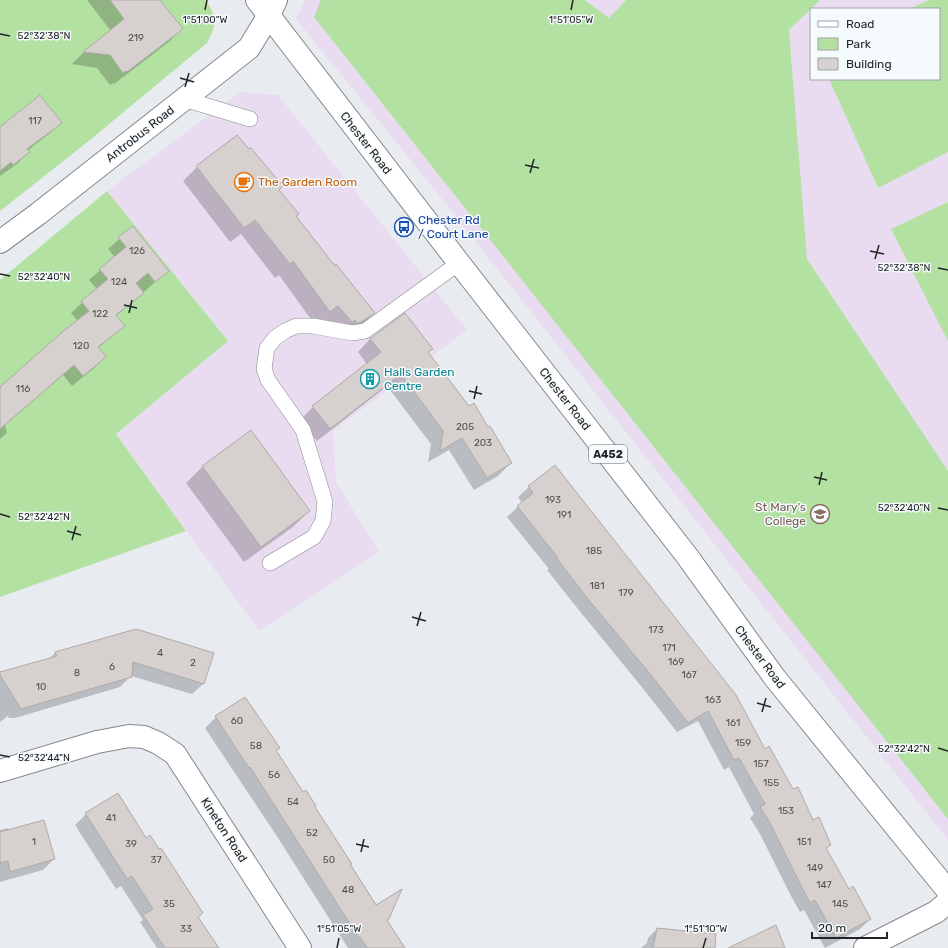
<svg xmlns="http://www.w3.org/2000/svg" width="948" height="948" font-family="Rubik,sans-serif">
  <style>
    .commercial { fill: #eadcf0; fill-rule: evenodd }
    .green { fill: #b3e1a2 }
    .shadow { fill: #0003 }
    .building { fill: #d6d1ce; stroke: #afaaa8 }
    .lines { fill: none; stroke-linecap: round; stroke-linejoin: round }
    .lane-casing { stroke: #84888b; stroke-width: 16 }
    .street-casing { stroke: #84888b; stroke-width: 24 }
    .secondary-casing { stroke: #84888b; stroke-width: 24 }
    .highway-casing { stroke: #84888b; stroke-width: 24 }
    .lane { stroke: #fff; stroke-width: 15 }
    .street { stroke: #fff; stroke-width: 22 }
    .secondary { stroke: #fff; stroke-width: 22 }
    .highway { stroke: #fff; stroke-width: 22 }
    .ticks { fill: none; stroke: #232425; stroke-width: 1.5 }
    .labels { text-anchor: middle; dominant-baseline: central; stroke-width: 3; stroke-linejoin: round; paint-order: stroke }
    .number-label { font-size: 10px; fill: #504f4f }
    .shield { fill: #f5fafd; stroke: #626466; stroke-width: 1 }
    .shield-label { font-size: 11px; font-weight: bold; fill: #232425 }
    .street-label { font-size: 12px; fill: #232425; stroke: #f5fafd }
    .food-label { font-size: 12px; fill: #c56008; stroke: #f5fafd; text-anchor: start }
    .transit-label { font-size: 12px; fill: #164399; stroke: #f5fafd; text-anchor: start }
    .culture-label { font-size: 12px; fill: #0d838f; stroke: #f5fafd; text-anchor: start }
    .education-label { font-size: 12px; fill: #785e54; stroke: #f5fafd; text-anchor: end }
    .ticks-label { font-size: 10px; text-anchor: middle; fill: #232425; stroke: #f5fafd; stroke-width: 3; stroke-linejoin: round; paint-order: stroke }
  </style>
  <rect width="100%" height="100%" fill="#e8ecf0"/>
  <path class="commercial" d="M305 0H948V840L434 189 296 19ZM811 9H939V79H811Z
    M240 92 278 95 467 330 333 431 336 482 379 552 259 631 116 434 228 341 107 191Z"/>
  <path class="green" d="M0 0H205C218 16 216 26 207 43L85 144 0 211Z
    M321 0H585L609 18 626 0H820L789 30 807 259 948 471V819L314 17Z
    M929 0H948V152L878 188 829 79H939V9H909Z
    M107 191 228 341 116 434 186 531 0 597V280Z
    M948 202V341L891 229Z"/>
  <path class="shadow" d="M87 0H158L181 29 169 42 114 84 113 83 110 85 97 68 72 64 84 52 111 31Z
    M60 122 50 133 27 151 28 152 18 163 0 176V128Z
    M237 136 334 267 374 313 360 327 338 336 324 319 315 325 279 275 275 278 241 234 230 242 183 181 197 167Z
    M133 227 168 271 116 316 123 326 98 348 105 357 94 368 72 386 63 375 5 425 7 433 0 439V386L4 385 78 321 71 313 97 289 89 280 115 257 108 249Z
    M370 339 432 349 427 353 511 463 498 476 474 490 449 450 428 462 431 444 387 386 317 441 300 420 313 407 367 364 358 352Z
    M251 431 309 511 293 527 244 562 186 483 202 467Z
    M555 467 764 750 830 845 826 849 849 890 870 919 860 929 825 948 804 910 800 912 791 896 760 834 750 818 754 814 729 767 724 770 698 721 677 732 645 691 578 609 547 570 549 569 507 517 522 503 518 497 529 487Z
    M56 652 212 653 203 684 192 694 131 676 120 687 15 718H9L8 716 0 722V673L49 659Z
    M216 717 278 748 275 751 302 793 314 807 404 948H348L278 838 205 728Z
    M86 814 146 839 202 913 198 918 218 948H157L140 922 143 920 121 886 116 889 75 825Z
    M8 828 9 831 54 859 43 870 0 882V830Z
    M657 929 692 948H641L647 943 648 938Z"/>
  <path class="building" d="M110 0H160L183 29 127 72 126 71 123 73 110 55 83 52 124 19Z
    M40 95 62 123 27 149 30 152 13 165 11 162 0 171V127Z
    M237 135 249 149 251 148 283 186 279 190 299 214 296 216 335 266 336 264 375 313 361 322 357 323 355 320 352 322 338 306 330 312 293 261 290 264 255 220 244 228 196 166Z
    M133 226 169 271 155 282 148 273 136 283 144 293 116 315 125 326 98 347 106 357 83 376 74 365 0 429V387L60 334 89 311 81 301 108 279 99 269 126 247 118 237Z
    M405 313 433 349 428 352 447 377 469 406 474 403 488 427 490 426 512 463 487 478 462 438 440 451 443 431 401 374 330 429 312 406 381 352 370 339Z
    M251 430 310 511 261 547 202 466Z
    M555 465 736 695 765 749 769 746 793 789 798 787 813 820 819 817 831 845 826 848 849 889 853 886 871 919 836 938 815 900 810 903 801 886 770 823 760 807 765 804 739 758 734 760 708 711 688 723 655 680 588 599 557 559 558 558 517 506 533 493 528 486Z
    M136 629 214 653 204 684 133 662 132 677 21 709 0 675V672L57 656 55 652Z
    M245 697 280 748 276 750 303 792 306 790 316 806 315 807 352 864H350L376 905 402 889 389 919 387 920 405 948H367L360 937 359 938 250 767 249 768 215 716Z
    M118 793 146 838 150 835 159 849 161 848 203 913 198 917 219 948H165L143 915 153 909 132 876 127 879 85 813Z
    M44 820 55 859 10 872 8 861 0 863V832Z
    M776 925 785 948H728Z
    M657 928 716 934 715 948H653Z"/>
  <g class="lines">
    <defs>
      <path id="lane" d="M184 99 250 119
        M270 563 314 537 323 521 325 502 303 430 268 380 264 369 267 348 275 338 285 331 296 326H313L352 333 365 331 459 263"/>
      <path id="street" d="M0 771 97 742 129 736 144 737 158 743 175 754 300 948
        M865 948 936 912 948 902"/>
      <path id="secondary" d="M0 242 38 214 249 48 269 15 276 0"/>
      <path id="highway" d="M257 0 459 263 687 556 775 678 948 891"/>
    </defs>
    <use href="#lane" class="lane-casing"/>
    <use href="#street" class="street-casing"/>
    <use href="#secondary" class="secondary-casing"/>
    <use href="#highway" class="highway-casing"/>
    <use href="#lane" class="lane"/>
    <use href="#street" class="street"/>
    <use href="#secondary" class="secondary"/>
    <use href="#highway" class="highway"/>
  </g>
  <path class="ticks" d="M205 10 207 0M571 10 573 0M0 34 10 36M180 78 194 82M185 87 189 73M525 165 539 168M530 173 534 159M870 251 884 254M875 259 879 245M938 268 948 270M0 274 10 276M124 305 137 308M129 313 132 300M469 391 482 394M474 399 477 386M814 477 827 480M819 485 822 472M938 508 948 510M0 514 10 517M67 531 81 535M72 540 76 526M412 617 426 621M417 626 421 612M757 703 771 707M762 712 766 698M938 748 948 751M0 755 10 757M356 844 369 847M361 852 364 839M337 948 339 938M703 948 706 938"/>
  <defs>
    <symbol id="cafe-ring" viewBox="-11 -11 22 22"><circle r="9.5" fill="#f5fafd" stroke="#e8710a" stroke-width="1.5"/><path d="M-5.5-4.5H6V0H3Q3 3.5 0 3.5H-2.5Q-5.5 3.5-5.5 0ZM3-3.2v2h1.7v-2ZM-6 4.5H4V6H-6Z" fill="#e8710a"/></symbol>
    <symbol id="bus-ring" viewBox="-11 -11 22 22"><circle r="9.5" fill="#f5fafd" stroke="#1a4fb4" stroke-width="1.5"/><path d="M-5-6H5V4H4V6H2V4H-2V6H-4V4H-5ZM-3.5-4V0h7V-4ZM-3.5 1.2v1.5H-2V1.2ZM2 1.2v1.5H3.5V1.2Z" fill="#1a4fb4"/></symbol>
    <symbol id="building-ring" viewBox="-11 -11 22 22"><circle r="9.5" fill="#f5fafd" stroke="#0f9aa8" stroke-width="1.5"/><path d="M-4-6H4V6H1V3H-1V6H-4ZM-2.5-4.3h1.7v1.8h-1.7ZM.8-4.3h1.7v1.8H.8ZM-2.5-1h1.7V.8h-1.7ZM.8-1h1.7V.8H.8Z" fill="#0f9aa8"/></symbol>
    <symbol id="university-ring" viewBox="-11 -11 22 22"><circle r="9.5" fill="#f5fafd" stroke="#8d6e63" stroke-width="1.5"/><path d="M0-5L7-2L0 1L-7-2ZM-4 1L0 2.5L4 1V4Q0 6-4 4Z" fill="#8d6e63"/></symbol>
  </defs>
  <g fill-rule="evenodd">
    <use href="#cafe-ring" x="233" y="171" width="22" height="22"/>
    <use href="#bus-ring" x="393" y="216" width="22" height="22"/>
    <use href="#building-ring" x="359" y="368" width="22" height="22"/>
    <use href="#university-ring" x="809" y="503" width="22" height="22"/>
  </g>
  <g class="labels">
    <g class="number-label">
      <text x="136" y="38">219</text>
      <text x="35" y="121">117</text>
      <text x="137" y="251">126</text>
      <text x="119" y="282">124</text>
      <text x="100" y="314">122</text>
      <text x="81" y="346">120</text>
      <text x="23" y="389">116</text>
      <text x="465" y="427">205</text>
      <text x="483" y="443">203</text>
      <text x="553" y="500">193</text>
      <text x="564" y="515">191</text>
      <text x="594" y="551">185</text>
      <text x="597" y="586">181</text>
      <text x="626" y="593">179</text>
      <text x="656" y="630">173</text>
      <text x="669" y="648">171</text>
      <text x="160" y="653">4</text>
      <text x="676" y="662">169</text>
      <text x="193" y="663">2</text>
      <text x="112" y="667">6</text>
      <text x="77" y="673">8</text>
      <text x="689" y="675">167</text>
      <text x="41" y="687">10</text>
      <text x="713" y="700">163</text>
      <text x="237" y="721">60</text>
      <text x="733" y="723">161</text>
      <text x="743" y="743">159</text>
      <text x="256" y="746">58</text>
      <text x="761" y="764">157</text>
      <text x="274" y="775">56</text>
      <text x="771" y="783">155</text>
      <text x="293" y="802">54</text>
      <text x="786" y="811">153</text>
      <text x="111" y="818">41</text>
      <text x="312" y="833">52</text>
      <text x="34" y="842">1</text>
      <text x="804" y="842">151</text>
      <text x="131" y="844">39</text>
      <text x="156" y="860">37</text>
      <text x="329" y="860">50</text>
      <text x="815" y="868">149</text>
      <text x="824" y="885">147</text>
      <text x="348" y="890">48</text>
      <text x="169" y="904">35</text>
      <text x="840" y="904">145</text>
      <text x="186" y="929">33</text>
    </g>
    <rect class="shield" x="589" y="445" width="38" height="18" rx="3"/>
    <g class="shield-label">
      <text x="608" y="454">A452</text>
    </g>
    <g class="street-label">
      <text transform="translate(140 134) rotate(-38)">Antrobus Road</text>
      <text transform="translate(366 143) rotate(52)">Chester Road</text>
      <text transform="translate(565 399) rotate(52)">Chester Road</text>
      <text transform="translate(760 657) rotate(53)">Chester Road</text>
      <text transform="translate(224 830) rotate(57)">Kineton Road</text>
    </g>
    <g class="food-label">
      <text x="258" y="182">The Garden Room</text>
    </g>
    <g class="transit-label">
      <text x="418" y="220">Chester Rd<tspan x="418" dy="14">/ Court Lane</tspan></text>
    </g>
    <g class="culture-label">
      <text x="384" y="372">Halls Garden<tspan x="384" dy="14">Centre</tspan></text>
    </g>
    <g class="education-label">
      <text x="806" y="507">St Mary's<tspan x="806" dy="14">College</tspan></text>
    </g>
  </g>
  <g class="ticks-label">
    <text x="205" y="23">1°51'00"W</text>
    <text x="571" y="23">1°51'05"W</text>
    <text x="44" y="39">52°32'38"N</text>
    <text x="904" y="271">52°32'38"N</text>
    <text x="44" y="280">52°32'40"N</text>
    <text x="904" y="511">52°32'40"N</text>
    <text x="44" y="520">52°32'42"N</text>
    <text x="904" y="752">52°32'42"N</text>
    <text x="44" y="761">52°32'44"N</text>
    <text x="339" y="932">1°51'05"W</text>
    <text x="706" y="932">1°51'10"W</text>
  </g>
  <rect x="810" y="8" width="130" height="72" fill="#f5fafd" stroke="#a1a4a7"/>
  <rect x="818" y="21" width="20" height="6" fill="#ffffff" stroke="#a1a4a7"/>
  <text x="846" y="28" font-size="12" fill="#232425">Road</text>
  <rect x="818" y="38" width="20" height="12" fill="#b3e1a2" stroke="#a1a4a7"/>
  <text x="846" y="48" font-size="12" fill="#232425">Park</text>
  <rect x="818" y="58" width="20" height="12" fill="#d6d1ce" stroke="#a1a4a7"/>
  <text x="846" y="68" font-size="12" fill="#232425">Building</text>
  <path d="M812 932v6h75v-6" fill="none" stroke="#232425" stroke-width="2"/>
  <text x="818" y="932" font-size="12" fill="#232425" stroke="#f5fafd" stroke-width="3" paint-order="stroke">20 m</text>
</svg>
